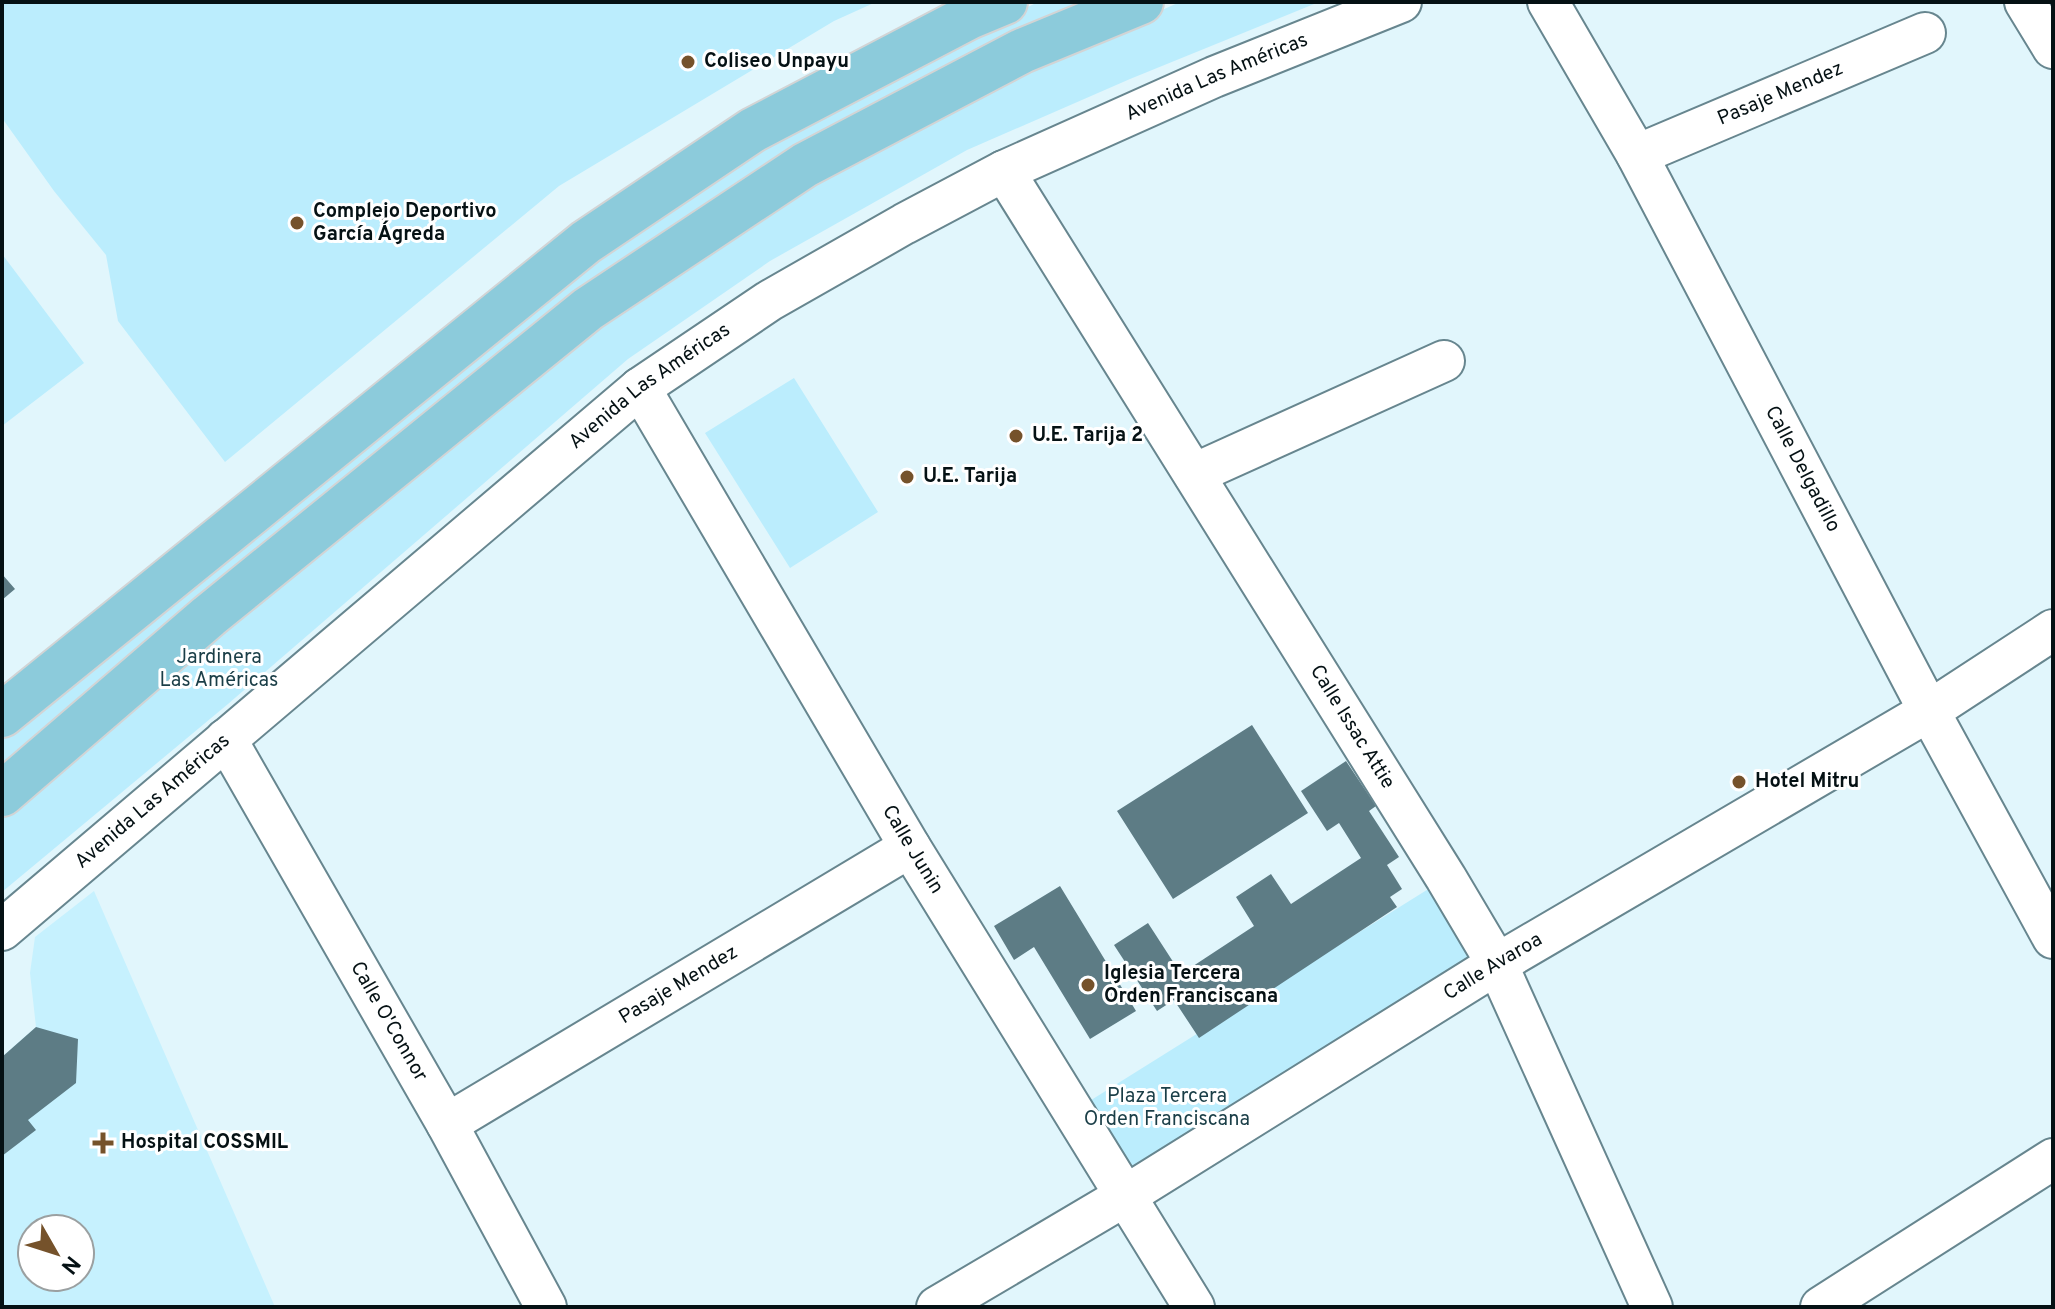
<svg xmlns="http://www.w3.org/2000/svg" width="2055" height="1309" font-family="Overpass,sans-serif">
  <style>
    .built { fill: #c6f1fe; fill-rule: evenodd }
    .green { fill: #bbedfd }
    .building { fill: #5d7c85 }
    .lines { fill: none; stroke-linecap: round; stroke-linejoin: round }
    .minor-casing { stroke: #67868f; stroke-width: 44 }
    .major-casing { stroke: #d2d4d5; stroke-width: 48 }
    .minor { stroke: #fff; stroke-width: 40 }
    .major { stroke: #8ccbdb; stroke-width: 44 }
    .poi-dot { fill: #75522b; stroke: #fff; stroke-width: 3 }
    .labels { text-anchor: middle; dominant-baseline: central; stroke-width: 6; stroke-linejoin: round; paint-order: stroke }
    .poi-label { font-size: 20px; font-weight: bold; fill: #051114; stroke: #fff; text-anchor: start }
    .street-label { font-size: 20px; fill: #051114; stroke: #fff }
    .park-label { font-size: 20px; fill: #1a3e47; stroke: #fff }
  </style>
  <rect width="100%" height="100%" fill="#e1f6fc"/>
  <path class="built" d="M94 891 275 1307H2V1057L36 1027 30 973 35 937ZM32 1229H80V1277H32Z"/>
  <path class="green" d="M2 2H876L834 21 559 186 225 462 118 321 106 255 54 191 2 118Z
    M1038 2H1100L857 115 718 196 619 265 2 773V738L254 531 624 233 823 107Z
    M1180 2H1319L1130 79 967 150 770 261 628 359 228 704 2 892V816L211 635 592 328 864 152 991 86Z
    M2 254 84 363 2 426Z
    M794 378 878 512 790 568 705 433Z
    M1446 878 1489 962 1136 1183 1088 1102Z"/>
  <path class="building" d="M2 574 15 589 2 600Z
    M1252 725 1308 813 1173 899 1117 811Z
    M1346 761 1376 806 1369 811 1399 857 1387 865 1402 889 1390 897 1397 907 1199 1038 1174 1000 1157 1011 1114 945 1148 923 1181 974 1254 926 1236 897 1271 874 1291 904 1361 858 1339 823 1327 831 1301 791Z
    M1060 886 1136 1011 1090 1039 1034 947 1014 960 994 926Z
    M36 1027 78 1039 76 1083 28 1120 36 1130 2 1156V1057Z"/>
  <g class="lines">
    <defs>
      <g id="minor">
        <path id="s1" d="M1548 2 1637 155 1929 711 2053 938"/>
        <path d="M2025 2 2053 48"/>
        <path id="s2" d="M1637 155 1925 33"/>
        <path id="s3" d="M1004 171 1446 878 1497 964 1652 1307"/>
        <path id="s4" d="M640 388 910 847 1194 1307"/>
        <path d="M1194 474 1444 361"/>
        <path id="s5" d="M226 739 447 1124 546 1307"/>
        <path id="s6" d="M2 930 640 388 769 301 904 224 1004 171 1214 77 1401 2"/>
        <path id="s7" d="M447 1124 910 847"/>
        <path id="s8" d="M937 1307 1125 1196 1497 964 1929 711 2053 630"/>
        <path d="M1821 1307 2053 1159"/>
      </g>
      <path id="major" d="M2 715 586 242 753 130 969 17 1005 2
        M2 794 209 616 588 309 805 165 1022 51 1141 2"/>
    </defs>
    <use href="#minor" class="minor-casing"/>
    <use href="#major" class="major-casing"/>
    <use href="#minor" class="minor"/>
    <use href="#major" class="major"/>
  </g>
  <g class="poi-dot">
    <circle cx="688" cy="62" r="8"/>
    <circle cx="297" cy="223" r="8"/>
    <circle cx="1016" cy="436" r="8"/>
    <circle cx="907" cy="477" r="8"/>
    <circle cx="1739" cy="782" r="8"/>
    <circle cx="1088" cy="985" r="8"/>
    <path d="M99 1131h8v8h8v8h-8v8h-8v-8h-8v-8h8z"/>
  </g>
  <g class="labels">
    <g class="poi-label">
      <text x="704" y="62">Coliseo Unpayu</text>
      <text x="313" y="212">Complejo Deportivo<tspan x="313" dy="23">García Ágreda</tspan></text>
      <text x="1032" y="436">U.E. Tarija 2</text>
      <text x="923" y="477">U.E. Tarija</text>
      <text x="1755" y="782">Hotel Mitru</text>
      <text x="1104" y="974">Iglesia Tercera<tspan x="1104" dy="23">Orden Franciscana</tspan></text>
      <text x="121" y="1143">Hospital COSSMIL</text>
    </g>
    <g class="street-label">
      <text stroke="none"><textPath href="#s6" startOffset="1494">Avenida Las Américas</textPath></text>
      <text stroke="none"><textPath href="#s2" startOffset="156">Pasaje Mendez</textPath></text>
      <text stroke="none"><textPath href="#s6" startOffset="846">Avenida Las Américas</textPath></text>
      <text stroke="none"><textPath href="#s1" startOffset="532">Calle Delgadillo</textPath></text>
      <text stroke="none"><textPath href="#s3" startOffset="656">Calle Issac Attie</textPath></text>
      <text stroke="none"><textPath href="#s6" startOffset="198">Avenida Las Américas</textPath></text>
      <text stroke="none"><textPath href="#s4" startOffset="536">Calle Junin</textPath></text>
      <text stroke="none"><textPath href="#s8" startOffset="652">Calle Avaroa</textPath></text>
      <text stroke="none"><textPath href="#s7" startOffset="270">Pasaje Mendez</textPath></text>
      <text stroke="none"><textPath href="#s5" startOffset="326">Calle O'Connor</textPath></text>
    </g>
    <g class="park-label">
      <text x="219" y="658">Jardinera<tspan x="219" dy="23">Las Américas</tspan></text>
      <text x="1167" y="1097">Plaza Tercera<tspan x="1167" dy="23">Orden Franciscana</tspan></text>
    </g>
  </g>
  <rect width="2055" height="1309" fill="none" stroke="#051114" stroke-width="8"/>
  <g transform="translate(56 1253) rotate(129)"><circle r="38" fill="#ffffff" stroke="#9ba0a1" stroke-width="2"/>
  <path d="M0-6L14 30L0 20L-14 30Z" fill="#75522b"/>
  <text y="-12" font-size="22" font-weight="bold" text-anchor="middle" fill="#051114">N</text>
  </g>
</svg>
